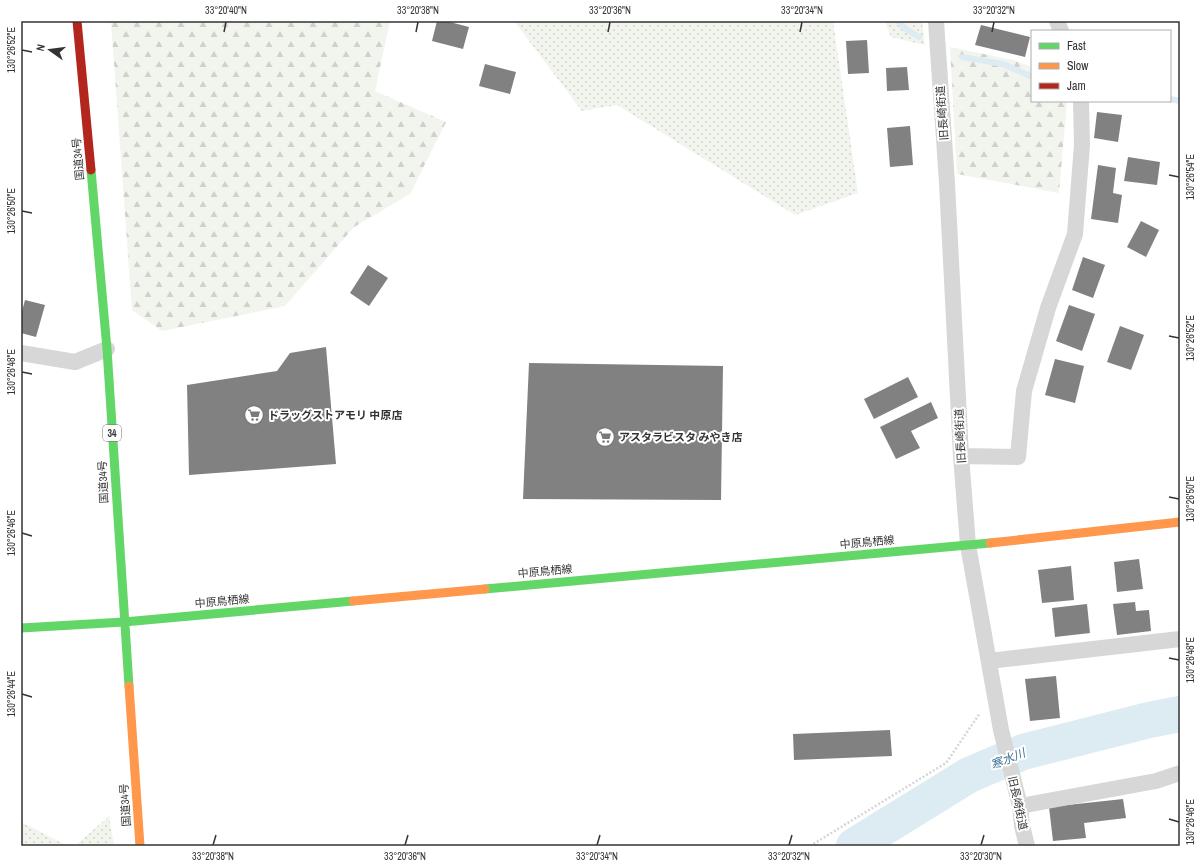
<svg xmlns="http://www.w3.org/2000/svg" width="1201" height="867" font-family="'Archivo Narrow','Noto Sans JP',sans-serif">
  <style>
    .grass { fill: url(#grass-dots) }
    .forest { fill: url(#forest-firs) }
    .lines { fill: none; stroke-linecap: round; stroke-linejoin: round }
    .stream { stroke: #ddebf3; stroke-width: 6 }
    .river { stroke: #ddebf3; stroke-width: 36 }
    .building { fill: #818181 }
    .path { stroke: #d6d6d6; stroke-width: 2.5; stroke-dasharray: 2 2; stroke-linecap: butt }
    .street { stroke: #d7d7d7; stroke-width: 16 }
    .fast { stroke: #63d668; stroke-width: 9 }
    .slow { stroke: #ff974d; stroke-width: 9 }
    .jam { stroke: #b3261e; stroke-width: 9 }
    .ticks { fill: none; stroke: #333; stroke-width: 1.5 }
    .labels { text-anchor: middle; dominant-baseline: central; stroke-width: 4; stroke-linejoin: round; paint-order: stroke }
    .shield { fill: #fff; stroke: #707070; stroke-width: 1 }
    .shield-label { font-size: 10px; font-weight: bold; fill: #333 }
    .street-label { font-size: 11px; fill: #333; stroke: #fff }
    .poi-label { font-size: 11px; font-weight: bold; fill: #333; stroke: #fff; text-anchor: start }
    .water-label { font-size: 12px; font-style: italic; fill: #3f7597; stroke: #fff }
    .neatline { fill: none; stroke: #333; stroke-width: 1.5 }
    .ticks-label { font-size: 10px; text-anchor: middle; fill: #333 }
  </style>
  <defs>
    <pattern id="grass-dots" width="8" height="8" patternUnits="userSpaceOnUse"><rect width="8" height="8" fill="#f1f5ed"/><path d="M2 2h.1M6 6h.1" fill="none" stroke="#cfd2cc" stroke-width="1.8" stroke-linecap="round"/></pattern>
    <pattern id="forest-firs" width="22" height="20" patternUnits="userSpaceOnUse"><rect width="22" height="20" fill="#f1f5ed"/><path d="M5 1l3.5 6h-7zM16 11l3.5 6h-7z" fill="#cfd2cc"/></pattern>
  </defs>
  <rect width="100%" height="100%" fill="#fff"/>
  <path class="grass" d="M514 21H833L858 193 795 215 617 105 582 111Z
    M885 21H922L925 45 891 37Z
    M109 816 114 846H75Z
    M21 822 68 846H21Z"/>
  <path class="forest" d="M111 21H390L375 91 446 122 410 194 354 227 285 306 162 331 132 310Z
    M950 47 1013 60 1032 67V101H1067L1059 193 957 174Z"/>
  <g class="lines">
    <path class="stream" d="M899 21 903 27 919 37
      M962 57 1003 64 1032 77
      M1170 99 1180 101"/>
    <path class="river" d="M854 846 969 775 1023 752 1149 720 1180 714"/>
  </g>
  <path class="building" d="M437 21H446L469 27 463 49 432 41Z
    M981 25 1030 37 1025 57 975 45Z
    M867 40 869 73 848 74 846 41Z
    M485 64 516 72 510 94 479 86Z
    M907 67 909 90 887 91 886 68Z
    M1097 112 1122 115 1118 142 1094 138Z
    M910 126 913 165 890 167 887 128Z
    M1128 157 1160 162 1157 185 1124 181Z
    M1098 165 1116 168 1113 193 1122 195 1118 223 1091 219Z
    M1141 221 1159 230 1146 257 1127 247Z
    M1083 257 1105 265 1093 298 1072 290Z
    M368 265 388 278 369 306 350 293Z
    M25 300 45 305 36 337 21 333V315Z
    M1069 305 1095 314 1082 351 1056 341Z
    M1120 326 1144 335 1131 370 1107 362Z
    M326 347 336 464 189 475 187 385 277 371 290 353Z
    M1055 359 1084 366 1075 403 1045 395Z
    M529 363 723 366 721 500 523 499Z
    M908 377 918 397 874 419 864 399Z
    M931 402 938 418 911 431 920 448 896 459 880 427Z
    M1139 559 1143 589 1117 592 1114 562Z
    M1071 566 1074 600 1042 603 1038 570Z
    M1135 602 1136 611 1149 610 1151 631 1117 635 1113 604Z
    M1087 604 1090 633 1055 637 1052 608Z
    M1056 676 1060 718 1030 721 1025 679Z
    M890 730 892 756 794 760 793 734Z
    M1123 799 1126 818 1084 823 1086 838 1053 841 1049 807Z"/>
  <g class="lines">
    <path class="path" d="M810 846 946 763 980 713"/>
    <path class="street" d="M936 21 947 183 961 456 968 545 1001 730 1020 806 1022 826 1027 846
      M1057 21 1061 31
      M21 353 75 362 107 349
      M961 456 1018 457 1024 391 1048 308 1075 234 1082 145 1081 101
      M989 661 1180 639
      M1020 806 1156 781 1180 773"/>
    <path class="fast" d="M91 170 107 349 129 686
      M485 589 990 543
      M21 628 124 622 353 601"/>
    <path class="slow" d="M990 543 1180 522
      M353 601 485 589
      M129 686 140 846"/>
    <path class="jam" d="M77 21 91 170"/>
  </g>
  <path class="ticks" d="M224 32 226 22M416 32 418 22M608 32 610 22M800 32 802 22M992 32 994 22M22 50 32 52M1169 175 1179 177M22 211 32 213M1169 336 1179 338M22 372 32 374M1169 497 1179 499M22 533 32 536M1169 658 1179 660M22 694 32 697M1169 819 1179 822M213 845 216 835M405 845 408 835M597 845 600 835M789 845 792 835M981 845 984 835"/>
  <defs>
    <symbol id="supermarket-ring" viewBox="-11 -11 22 22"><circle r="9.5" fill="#fff" stroke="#7a7a7a" stroke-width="1.5"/><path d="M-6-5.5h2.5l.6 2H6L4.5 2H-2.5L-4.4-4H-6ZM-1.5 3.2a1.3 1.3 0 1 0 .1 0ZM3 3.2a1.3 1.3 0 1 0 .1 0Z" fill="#7a7a7a"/></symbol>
  </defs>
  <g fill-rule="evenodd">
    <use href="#supermarket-ring" x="243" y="404" width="22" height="22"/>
    <use href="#supermarket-ring" x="594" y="426" width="22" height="22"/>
  </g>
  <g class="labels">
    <rect class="shield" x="103" y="425" width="18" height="16" rx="3"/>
    <g class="shield-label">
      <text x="112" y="433">34</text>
    </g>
    <g class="street-label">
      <text transform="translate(942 113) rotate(-94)">旧長崎街道</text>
      <text transform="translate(78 159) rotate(-95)">国道34号</text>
      <text transform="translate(960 436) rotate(-93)">旧長崎街道</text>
      <text transform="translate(103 482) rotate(-93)">国道34号</text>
      <text transform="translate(867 542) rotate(-5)">中原鳥栖線</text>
      <text transform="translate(545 571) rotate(-5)">中原鳥栖線</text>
      <text transform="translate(222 601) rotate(-5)">中原鳥栖線</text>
      <text transform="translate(1018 803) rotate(78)">旧長崎街道</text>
      <text transform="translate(125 805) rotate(-94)">国道34号</text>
    </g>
    <g class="poi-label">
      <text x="268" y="415">ドラッグストアモリ 中原店</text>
      <text x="619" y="437">アスタラビスタ みやき店</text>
    </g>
    <g class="water-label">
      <text transform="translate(1008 759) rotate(-22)">寒水川</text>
    </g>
  </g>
  <rect width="1201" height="867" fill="none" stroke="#ffffff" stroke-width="44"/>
  <rect x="1031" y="30" width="140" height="72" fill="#ffffff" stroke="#adadad"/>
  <rect x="1039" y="43" width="20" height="6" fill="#63d668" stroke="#adadad"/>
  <text x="1067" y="50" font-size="12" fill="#333333">Fast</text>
  <rect x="1039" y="63" width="20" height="6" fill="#ff974d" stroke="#adadad"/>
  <text x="1067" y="70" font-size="12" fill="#333333">Slow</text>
  <rect x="1039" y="83" width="20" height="6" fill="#b3261e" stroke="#adadad"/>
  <text x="1067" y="90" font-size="12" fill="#333333">Jam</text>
  <g transform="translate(50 50) rotate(284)" stroke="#ffffff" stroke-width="3" paint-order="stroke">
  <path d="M0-3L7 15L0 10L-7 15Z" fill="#333333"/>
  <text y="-6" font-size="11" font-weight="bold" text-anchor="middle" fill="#333333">N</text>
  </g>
  <rect x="22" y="22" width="1157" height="823" class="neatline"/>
  <g class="ticks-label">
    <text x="226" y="14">33°20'40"N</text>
    <text x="418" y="14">33°20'38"N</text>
    <text x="610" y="14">33°20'36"N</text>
    <text x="802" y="14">33°20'34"N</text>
    <text x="994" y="14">33°20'32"N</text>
    <text transform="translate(11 50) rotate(-90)" y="4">130°26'52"E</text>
    <text transform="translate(1190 177) rotate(-90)" y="4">130°26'54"E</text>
    <text transform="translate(11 211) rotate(-90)" y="4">130°26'50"E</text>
    <text transform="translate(1190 338) rotate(-90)" y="4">130°26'52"E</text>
    <text transform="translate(11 372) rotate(-90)" y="4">130°26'48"E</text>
    <text transform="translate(1190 499) rotate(-90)" y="4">130°26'50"E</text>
    <text transform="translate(11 533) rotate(-90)" y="4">130°26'46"E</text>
    <text transform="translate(1190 660) rotate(-90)" y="4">130°26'48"E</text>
    <text transform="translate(11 694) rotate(-90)" y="4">130°26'44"E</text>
    <text transform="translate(1190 822) rotate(-90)" y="4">130°26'46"E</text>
    <text x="213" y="860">33°20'38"N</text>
    <text x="405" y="860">33°20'36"N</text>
    <text x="597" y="860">33°20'34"N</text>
    <text x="789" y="860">33°20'32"N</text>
    <text x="981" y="860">33°20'30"N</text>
  </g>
</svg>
